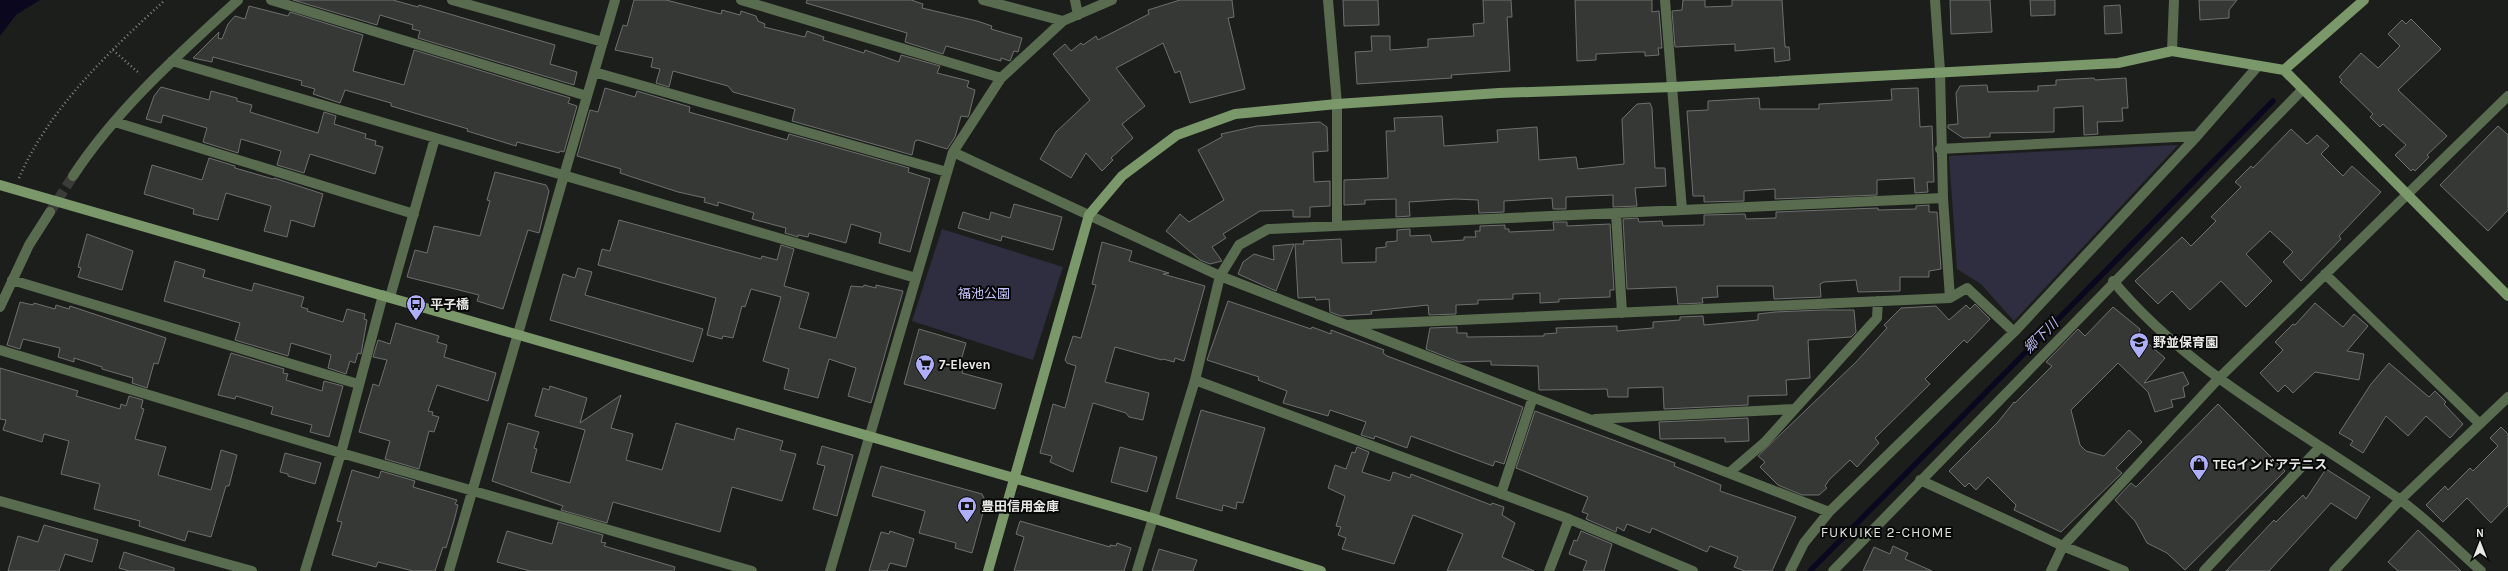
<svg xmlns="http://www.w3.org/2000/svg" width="2508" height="571" font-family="Karla,'Noto Sans JP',sans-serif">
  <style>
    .green { fill: #2e2e40 }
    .water { fill: #0a071f }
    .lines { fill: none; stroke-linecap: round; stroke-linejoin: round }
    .stream { stroke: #0a071f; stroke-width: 5.5 }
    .building { fill: #363835; stroke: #6e706d }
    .street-tunnel { stroke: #3b3c3a; stroke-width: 10; stroke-dasharray: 10 5; stroke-linecap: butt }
    .path { stroke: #858785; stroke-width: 2.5; stroke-dasharray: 1 3; stroke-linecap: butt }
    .street { stroke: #596c4f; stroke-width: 10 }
    .secondary { stroke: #7b986a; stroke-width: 10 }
    .labels { text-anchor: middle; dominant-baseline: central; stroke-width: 4; stroke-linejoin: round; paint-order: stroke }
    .park-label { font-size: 13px; fill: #c3c3fd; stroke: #070807 }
    .poi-label { font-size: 13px; font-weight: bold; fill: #e8e9e7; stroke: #070807; text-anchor: start }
    .water-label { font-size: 14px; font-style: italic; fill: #b8b8f1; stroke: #070807 }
    .neighbourhood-label { font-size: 14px; letter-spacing: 1px; fill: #dee1dd; stroke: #070807 }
  </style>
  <rect width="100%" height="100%" fill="#1c1e1c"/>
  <path class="green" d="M2178 145 2014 321 1981 284 1957 269 1949 156Z
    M942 229 1063 267 1033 360 912 321Z"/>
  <path class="water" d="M0 0H40L16 15 0 36Z"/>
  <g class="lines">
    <path class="stream" d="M1810 571 2273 101"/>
  </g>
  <path class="building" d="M293 0H393L418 7 419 5 555 45 550 64 577 72 574 85 418 38 420 31 412 29 413 25 380 15 377 25Z
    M634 0H666L721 14 722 10 740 15 741 11 756 16 758 21 765 24 764 27 805 37 807 31 824 37 823 40 864 53 865 50 899 62 901 55 940 66 937 73 969 81 967 87 975 90 969 115 968 117 961 116 955 137 947 149 918 140 915 141 912 155 792 121 795 109 733 92 728 86 673 71 669 87 656 83 660 69 651 67 653 58 615 50 623 25 627 26Z
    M807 0H911L923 4 922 8 977 21 992 26 991 29 1022 38 1018 52 1014 51 1010 61 1001 58V61L946 46 943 54 905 42 907 33 806 3Z
    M1180 0H1232L1234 17 1228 18 1245 89 1190 103 1180 71 1175 73 1163 43 1116 68 1145 106 1122 124 1133 138 1111 158 1113 160 1102 171 1086 153 1071 178 1040 159 1056 132 1090 100 1053 54 1065 44 1071 51 1081 43 1083 45 1096 36 1098 40 1149 14 1148 10Z
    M1343 0H1378L1379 25 1344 26Z
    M1483 0H1511L1512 17H1507L1510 71 1451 75 1452 78 1357 84 1355 52 1372 51 1371 36H1390V50L1428 47V39L1474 36 1473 24 1484 23Z
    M1575 0H1652V12L1659 11 1662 48H1658L1659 55 1645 56V52H1636L1596 54V60L1577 61Z
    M1683 0H1705V7L1732 6V0H1782L1785 47H1789L1790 60 1775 62 1774 48 1735 51V44L1675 47 1672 11 1682 10Z
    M1950 0H1990L1992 32 1951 34Z
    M2030 0H2055V15L2031 16Z
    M2199 0H2237L2229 10V18L2200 20Z
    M2120 5 2122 33 2105 34 2104 6Z
    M249 6 288 16 290 12 363 35 353 71 404 85 414 50 570 98 568 103 577 106 564 152 560 151 559 153 517 142 516 146 467 131 468 129 391 106V103L345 90 340 103 313 94 315 89 301 85 302 81 213 57 212 62 193 58 219 32 218 38 222 39 228 24 235 16 245 19Z
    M2411 19 2441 49 2398 90 2447 136 2427 155 2429 157 2415 171 2413 169 2411 171 2395 155 2406 145 2383 124 2380 127 2370 117 2373 114 2340 82 2342 80 2339 77 2361 53 2378 68 2400 46 2388 34 2402 20 2406 24Z
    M2094 78 2095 80 2126 78 2128 108H2122L2123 121 2097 122 2098 134 2084 135 2083 106 2054 108V132L1990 133V137L1963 138 1948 128V125L1958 124 1956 93 1960 86 1987 85 1988 92 2038 91V86L2056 85V80Z
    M161 87 209 100 211 91 237 98V101L252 105 250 112 318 133 324 112 336 116 334 124 366 134 365 138 376 141 375 145 383 147 375 174 310 154 304 173 277 165 281 151 241 139 238 153 203 142 207 128 163 115 161 123 146 119 154 96Z
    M605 88 635 97 637 91 690 107 689 112 787 140 789 134 909 168 908 172 930 179 910 252 879 243 881 233 851 224 846 243 809 233 808 237 798 235V237L785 233 786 228 752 219 754 213 718 202V206L704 202 705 198 678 192 620 173 621 169 577 156 590 110 598 112Z
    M1918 88 1920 127 1932 126 1934 182H1927L1928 192 1915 193 1914 178 1877 180V195L1775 199V189L1744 191V201L1704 202V196H1693L1687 111 1708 110V101L1759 98 1760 109H1819V104L1892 100 1891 89Z
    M1650 103 1652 108 1655 168H1665L1666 186 1635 188 1637 206 1613 207V195L1566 197V209H1553L1552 198 1504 201V212L1479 213 1478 200 1455 199 1409 202 1410 216 1396 217V199L1365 200V204L1344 205V180L1388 178 1386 131H1395L1394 118 1442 116 1444 146 1498 142 1497 130 1537 127 1539 160 1576 157 1578 169 1624 164 1622 119 1637 104Z
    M1320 122 1327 127 1328 151 1313 152 1314 182 1330 181V206L1310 207V217H1293V210L1260 211 1223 234 1226 238 1212 247 1222 261 1210 264 1200 260 1166 231 1180 214 1189 222 1224 200 1198 150 1222 137 1221 134 1257 126Z
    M2498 126 2508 135V210L2488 231 2440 185Z
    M2291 129 2307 144 2317 135 2329 146 2321 154 2343 176 2352 166 2381 192 2339 236 2341 239 2301 281 2283 262 2293 252 2270 231 2246 254 2272 281 2246 307 2221 281 2190 310 2172 291 2158 304 2135 281 2182 237 2191 246 2216 221 2211 217 2241 187 2235 182 2251 166 2253 168Z
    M209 158 235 166V168L273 179 274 178 323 194 314 227 291 220 287 237 264 231 271 206 226 193 218 220 193 214 194 209 144 194 152 165 202 180Z
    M495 172 546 185 549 191 539 233 528 230 503 309 477 301 479 295 407 277 415 250 427 253 434 226 480 236 490 201 487 200Z
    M1014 204 1062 217 1053 250 1002 236 1001 241 958 228 963 212 989 220 991 212 1010 218Z
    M1929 205V212H1937L1941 269 1929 271V277H1900V291L1858 292 1856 280 1824 282 1820 284 1821 297 1774 299 1773 286H1717L1718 297 1702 298 1703 303 1678 304 1676 287 1627 289 1623 219 1638 218 1639 222 1662 221 1663 226 1704 225V215L1745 214 1746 219 1776 218V212L1878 208V210L1916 209V206Z
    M619 220 761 259 762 256 777 260 781 245 794 249 784 286 809 293 799 328 836 338 851 286 863 287 864 285 876 288V285L903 291 871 403 848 396 856 368 829 359 818 398 784 389 789 369 763 361 781 297 751 289 745 307 742 306 733 338 723 336 722 339 707 335 716 298 598 265 602 249 610 251Z
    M1553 222H1567V226L1610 224 1614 290H1610V297L1559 299V302L1540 303V293L1513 294V299L1478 300V304L1456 305V314L1429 315 1428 305 1371 311 1372 314 1341 316 1330 312 1329 299 1316 300 1315 297 1298 298 1295 244H1304L1303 241 1341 239 1342 263 1376 262V248L1386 247V242L1397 241V230L1410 229V236L1430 235 1432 242 1464 240V237H1476L1475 231H1480V226L1505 225V229H1509V232L1554 230Z
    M87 234 133 251 122 290 78 277 81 268 78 267Z
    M1102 242 1132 251 1129 261 1169 273 1163 274 1205 286 1184 361 1175 358 1174 362 1163 359 1162 360 1115 347 1105 382 1149 393 1143 420 1129 417 1126 413 1093 403 1073 472 1050 462 1052 456 1040 453 1053 404 1065 408 1076 366 1067 363 1065 360 1073 336 1081 338 1096 285 1092 284Z
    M1294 244 1276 291 1238 274 1243 262 1254 254 1274 260 1273 246Z
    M175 261 205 270 203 277 252 291 254 283 304 297 301 307 308 309 307 311 343 322 347 309 365 314 364 319 367 320 361 354 358 353 355 363 350 361 346 374 328 368 331 355 291 343 288 356 235 340 240 323 164 301Z
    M578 268 592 272 585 295 703 329 693 362 550 320 563 274 575 278Z
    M1228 301 1311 329 1312 327 1331 334V330L1376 347 1384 350 1383 353 1387 356 1523 407 1504 464 1495 461 1493 466 1411 436 1407 448 1375 436 1374 439 1361 435 1366 422 1330 410 1328 416 1283 403 1287 391 1258 380 1259 377 1207 360Z
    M20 302 33 305 34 303 55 309 56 305 69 309 70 306 166 338 158 364 154 363 147 388 132 383 133 378 102 369V367L74 358V362L58 357 60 348 23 339 20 349 7 345Z
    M2315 303 2343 327 2354 314 2368 326 2347 351 2364 354 2359 380 2315 372 2293 393 2285 385 2278 392 2260 373 2283 350 2275 342 2293 324 2295 325Z
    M1975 304 1990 319 1967 343 1964 340 1925 379 1930 384 1875 438 1879 443 1857 467 1850 460 1829 480 1825 486 1827 488 1819 495H1802L1778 485 1760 467 1765 462 1758 456 1856 362 1887 328 1884 325 1901 308 1936 306 1949 320 1966 305 1970 309Z
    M2113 307 2140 329 2139 336 2165 358 2144 383 2183 372 2189 384 2183 387 2185 397 2171 400 2173 407 2155 412 2148 392 2118 363 2071 410 2080 445 2086 451 2104 456 2129 430 2142 442 2116 468 2122 473 2061 532 2014 510 2016 505 1988 477 1976 490 1969 483 1965 487 1949 471 1998 422 2014 402 2015 403 2052 366 2046 362 2078 329 2085 336Z
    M1822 310H1854L1856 332 1851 337 1808 340 1810 378 1786 380 1787 395 1748 396V405L1664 409 1663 387 1628 388V397H1608L1607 389 1539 390 1538 366 1491 365V361L1459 362 1426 349 1430 328 1457 327V333H1467V337L1544 336V334L1557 333 1556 328 1617 326V331L1653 328V322L1680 320V317L1703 316 1704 325 1758 320V314L1775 312Z
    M396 323 439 336 437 342 447 345 444 357 496 373 488 401 437 385 428 411 433 412 432 415 439 417 434 432 429 431 419 469 385 459 390 441 359 432 373 384 379 386 387 360 373 357 378 340 390 344Z
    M919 329 966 343 960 364 964 365 962 373 1002 384 995 409 904 384Z
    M231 353 284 369 283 373 288 374 286 380 322 391 324 381 343 386 329 437 310 432 312 425 271 414 273 407 236 396 235 399 218 395Z
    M2389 363 2429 397 2435 391 2446 402 2444 404 2463 424 2450 438 2426 416 2408 436 2386 416 2363 453 2350 445 2353 441 2339 433 2371 384Z
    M0 368 78 391 76 396 120 409 121 404 126 406 129 396 143 400 141 408 144 409 135 439 166 447 158 475 211 490 221 450 237 455 229 486H226L211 537 188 531 185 541 139 526 140 521 94 509 100 484 61 474 69 441 44 434 42 442 3 430 6 420 0 419Z
    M550 386 587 398 580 423 621 395 611 428 633 434 626 460 662 470 676 423 734 440 737 428 783 441 780 450 796 454 782 501 732 487 720 532 613 502 607 523 561 510 563 506 492 481 508 423 539 432 534 448 537 449 531 472 570 483 585 430 535 416 543 388 549 390Z
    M2218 404 2285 471 2185 570 2167 553 2147 543 2135 521 2115 500 2131 483 2136 487Z
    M1201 410 1265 428 1243 503 1237 502 1236 509 1223 505 1222 511 1176 498Z
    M1535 411 1675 463 1674 466 1721 485 1720 491 1796 517 1772 571H1745L1734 567 1738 557 1710 546 1707 552 1652 528 1650 533 1627 524 1624 531 1617 527 1616 532 1586 519 1588 514 1582 512 1588 497 1516 468Z
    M1748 418 1749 441 1725 442V438L1660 439 1659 422Z
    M2501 427 2508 434V505L2491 523 2467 498 2443 522 2426 505 2445 486 2448 490 2470 468 2473 471 2498 446 2490 438Z
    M822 446 853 455 837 516 813 509 825 466 817 464Z
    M1120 447 1157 457 1147 492 1111 482Z
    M1357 447 1369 452 1362 472 1390 481 1393 472 1410 478 1411 474 1491 505 1492 503 1504 507 1502 515 1515 523 1502 557 1534 571H1447L1463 534 1413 515 1394 564 1342 549 1346 538 1338 535 1341 527 1336 526 1345 496 1328 488 1335 465 1346 469 1352 452 1355 453Z
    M285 453 321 463 315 484 288 476V474L280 472Z
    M881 466 982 494 986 502 972 553 955 548 956 543 919 533 925 511 872 496Z
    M2326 469 2370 497 2356 519 2331 503 2269 571H2226L2274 520 2276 522 2303 495 2306 499Z
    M352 470 379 478 381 471 415 481 413 487 457 500 455 504 458 505 454 521 446 548 443 547 435 571H413L378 562 376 567 332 555 342 522 337 521Z
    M1020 521 1110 547V545L1116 546 1117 543 1131 548 1124 571H1014L1024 537 1016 534Z
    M558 522 603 535 601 542 606 543 604 546 675 567 674 571H530L497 562 507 531 552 544Z
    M44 525 98 540 92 562 65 554 59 571H8L18 536 38 542Z
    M2418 530 2461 571H2398L2388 562Z
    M890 531 914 539 906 567 890 563 887 571H869L881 532 889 534Z
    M1581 531 1612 544 1604 571H1583L1587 561 1569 554 1574 540 1577 541Z
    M1893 546 1908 553 1905 559 1932 571H1863L1874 547 1890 554Z
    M1159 549 1197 560 1193 571H1152Z
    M124 552 174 568V571H129L119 568Z"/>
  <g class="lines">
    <path class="street-tunnel" d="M50 212 73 176"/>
    <path class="path" d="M113 50 140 74
      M19 178C49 108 110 51 165 0"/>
    <path class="street" d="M271 0 587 96
      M452 0 603 42
      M741 0 1001 78
      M983 0 1063 21
      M1075 0 1078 15
      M1328 0 1337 104V226
      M1665 0 1682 210
      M1935 0 1940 71 1943 198
      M2172 51 2174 0
      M172 61 916 278
      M594 72 947 172
      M115 122 414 214
      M1940 149 2197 136
      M953 152 1220 276 1829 512
      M73 176C116 110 180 53 238 0
      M1616 213 1622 313
      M2325 274 2480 424
      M12 280 358 384
      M2113 281C2191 375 2302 430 2399 499 2428 520 2454 547 2481 571
      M390 297 435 138
      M1950 298 1967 288 2014 332
      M0 307 29 245 50 212
      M0 350 341 453 752 571
      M1195 380 1220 276 1239 245 1268 229 1943 198 1950 298 1347 325
      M1595 419 1795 409
      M1729 473 1765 442 1877 318 1878 301
      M1920 480 2063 546 2124 571
      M1501 494 1533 397
      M0 501 252 571
      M305 571 341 453 383 295
      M449 571 615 0
      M830 571 953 152 1001 78 1063 21 1112 0
      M1137 571 1195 380 1569 519 1693 571
      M1549 571 1569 519
      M1790 571 1804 543 1829 512 2014 332 2197 136 2258 66
      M1833 571 2303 89
      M2051 571 2063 546 2218 379 2508 96
      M2204 571 2320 447
      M2334 571 2400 500 2508 397"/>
    <path class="secondary" d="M2284 70 2508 296
      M0 185 1152 518 1321 571
      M988 571 1089 215 1122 176 1177 135 1235 114 1337 104 1499 93 1673 87 2118 63 2172 51 2284 70 2364 0"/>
  </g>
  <defs>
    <symbol id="bus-pin" viewBox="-11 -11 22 30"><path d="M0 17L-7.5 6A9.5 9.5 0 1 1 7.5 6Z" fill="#afaefa" stroke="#070807"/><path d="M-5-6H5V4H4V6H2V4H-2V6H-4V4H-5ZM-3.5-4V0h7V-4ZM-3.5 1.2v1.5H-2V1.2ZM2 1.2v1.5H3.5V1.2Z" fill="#111"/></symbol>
    <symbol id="school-pin" viewBox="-11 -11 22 30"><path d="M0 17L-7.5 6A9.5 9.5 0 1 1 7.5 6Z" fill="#afaefa" stroke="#070807"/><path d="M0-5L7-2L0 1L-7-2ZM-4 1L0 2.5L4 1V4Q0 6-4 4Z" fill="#111"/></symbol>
    <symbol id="supermarket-pin" viewBox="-11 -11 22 30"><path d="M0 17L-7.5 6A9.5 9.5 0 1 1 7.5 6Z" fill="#afaefa" stroke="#070807"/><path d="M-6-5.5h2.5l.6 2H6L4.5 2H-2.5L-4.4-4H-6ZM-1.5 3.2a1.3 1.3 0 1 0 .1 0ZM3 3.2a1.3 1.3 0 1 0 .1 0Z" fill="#111"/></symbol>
    <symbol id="shop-pin" viewBox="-11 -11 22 30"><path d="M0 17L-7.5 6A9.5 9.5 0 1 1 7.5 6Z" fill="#afaefa" stroke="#070807"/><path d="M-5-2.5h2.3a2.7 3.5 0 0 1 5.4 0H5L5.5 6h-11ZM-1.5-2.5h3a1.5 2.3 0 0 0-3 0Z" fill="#111"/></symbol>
    <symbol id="bank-pin" viewBox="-11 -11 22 30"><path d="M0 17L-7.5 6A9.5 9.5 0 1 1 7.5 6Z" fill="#afaefa" stroke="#070807"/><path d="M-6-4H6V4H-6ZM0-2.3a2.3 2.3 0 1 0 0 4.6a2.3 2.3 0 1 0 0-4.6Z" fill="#111"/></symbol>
  </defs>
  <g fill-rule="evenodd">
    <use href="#bus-pin" x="405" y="293" width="22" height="30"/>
    <use href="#school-pin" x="2128" y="331" width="22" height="30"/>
    <use href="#supermarket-pin" x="914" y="353" width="22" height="30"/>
    <use href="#shop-pin" x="2188" y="453" width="22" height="30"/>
    <use href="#bank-pin" x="956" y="495" width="22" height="30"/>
  </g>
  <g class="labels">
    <g class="park-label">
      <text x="984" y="293">福池公園</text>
    </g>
    <g class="poi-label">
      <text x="430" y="304">平子橋</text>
      <text x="2153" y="342">野並保育園</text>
      <text x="939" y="364">7-Eleven</text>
      <text x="2213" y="464">TEGインドアテニス</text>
      <text x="981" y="506">豊田信用金庫</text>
    </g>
    <g class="water-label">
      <text transform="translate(2041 336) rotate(-45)">郷下川</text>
    </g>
    <g class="neighbourhood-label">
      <text x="1887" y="532">FUKUIKE 2-CHOME</text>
    </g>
  </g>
  <g transform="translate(2480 543)" stroke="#070807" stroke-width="3" paint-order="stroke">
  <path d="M0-3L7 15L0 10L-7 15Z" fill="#e8e9e7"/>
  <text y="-6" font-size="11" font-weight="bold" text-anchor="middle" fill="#e8e9e7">N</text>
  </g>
</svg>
